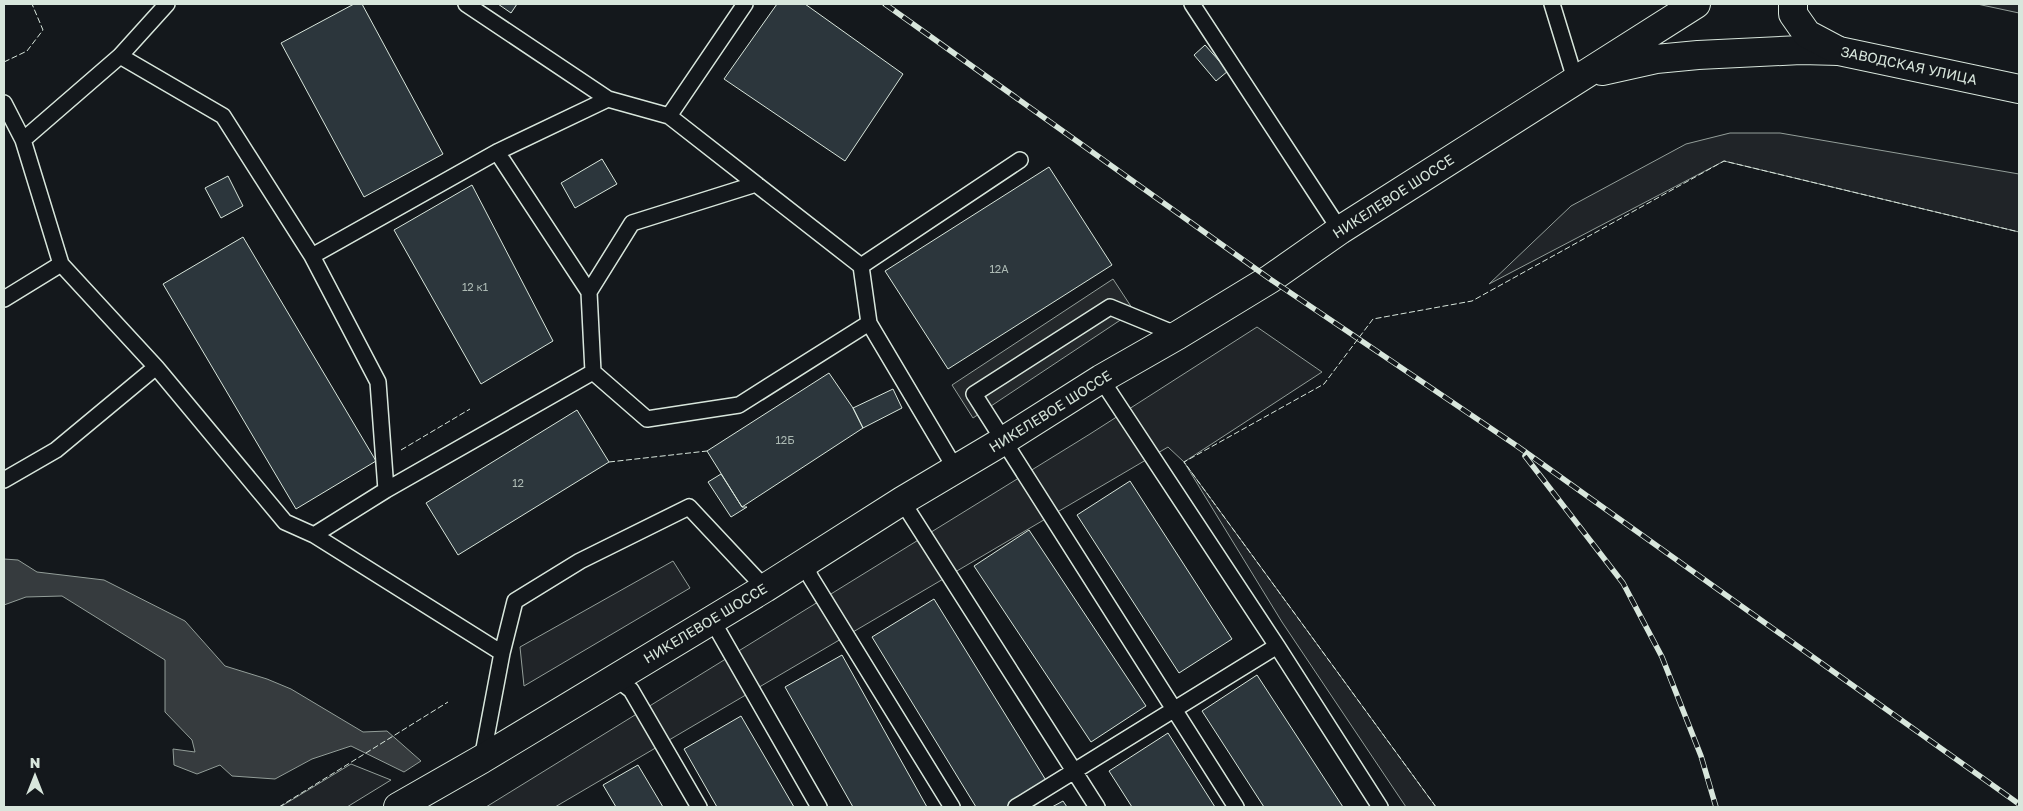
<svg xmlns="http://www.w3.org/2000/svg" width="2023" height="811" font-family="'Golos Text',sans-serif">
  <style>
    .green { fill: #202428; stroke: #939e99 }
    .parking { fill: #24282b; stroke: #939e99 }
    .water { fill: #363b3e; stroke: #939e99 }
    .building { fill: #2c363c; stroke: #d8e6dc }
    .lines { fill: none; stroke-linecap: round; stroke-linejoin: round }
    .service-casing { stroke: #d8e6dc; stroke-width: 18 }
    .secondary-casing { stroke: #d8e6dc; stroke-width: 30 }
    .primary-casing { stroke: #d8e6dc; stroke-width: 30 }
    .service { stroke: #14181c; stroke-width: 15 }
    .secondary { stroke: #14181c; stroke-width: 28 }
    .primary { stroke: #14181c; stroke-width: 28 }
    .rail-casing { stroke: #d8e6dc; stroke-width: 5.5 }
    .rail { stroke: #14181c; stroke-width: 4; stroke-dasharray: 11; stroke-linecap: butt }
    .fence { stroke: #d8e6dc; stroke-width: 1; stroke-dasharray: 6 2.5; stroke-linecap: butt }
    .labels { text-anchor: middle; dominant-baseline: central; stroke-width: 4; stroke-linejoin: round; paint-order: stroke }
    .number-label { font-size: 11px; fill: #adbab4 }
    .street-label { font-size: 14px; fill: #d8e6dc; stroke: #14181c }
  </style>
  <rect width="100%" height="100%" fill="#14181c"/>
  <path class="green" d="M1977 4H2019V13Z
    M1730 133H1780L2019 174V232L1724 161 1489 284 1571 206 1686 144Z
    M1257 327 1322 372 1184 462 1436 807H1406L1282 622 1184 462 1168 447 555 807H486L1090 434Z
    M673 561 690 588 524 686 520 647Z
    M351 764 391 780 347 807H280Z"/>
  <path class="parking" d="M1113 279 1134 311 973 418 952 385Z"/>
  <path class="water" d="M4 559 18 560 37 572 104 580 185 621 225 666 267 679 291 689 363 732 387 731 421 761 404 772 351 746 312 759 275 779 232 776 220 765 197 774 174 765 173 749 195 752 192 740 165 712V660L62 596 26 597 4 605Z"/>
  <path class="building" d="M354 4H362L443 154 364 197 281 43Z
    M498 4H517L511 13Z
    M777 4H805L903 74 845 161 724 79Z
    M1205 45 1228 71 1216 81 1194 55Z
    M602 159 617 184 575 208 561 183Z
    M1049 167 1112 265 948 369 885 271Z
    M228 176 243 206 221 218 205 188Z
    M472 185 553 341 481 384 394 230Z
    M243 237 376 461 296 509 163 284Z
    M829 373 853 408 863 428 742 507 707 451Z
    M893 389 902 408 863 428 853 408Z
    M577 410 609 462 458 555 426 503Z
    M721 474 742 507H747L731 517 708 482Z
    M1130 481 1232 639 1179 673 1077 515Z
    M1029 530 1146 706 1091 742 974 566Z
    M934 599 1047 782 1006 807H976L872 637Z
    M842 655 927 807H853L785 687Z
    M1257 675 1343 807H1264L1202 711Z
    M741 716 794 807H717L684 749Z
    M1168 733 1215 807H1132L1109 771Z
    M638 765 663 807H616L603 785Z
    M1063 801 1067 807H1052Z"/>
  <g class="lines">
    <defs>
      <path id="service" d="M167 4 120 56 23 140 61 264 156 367 285 522 314 535 386 490 593 372
        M466 4 608 99 669 116 861 266 869 323 955 468
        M1192 4 1340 230
        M1552 4 1575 79
        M120 56 223 116 312 256 378 382 386 490
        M4 103 23 140
        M669 116 745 4
        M497 152 589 292
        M756 184 632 223 589 292 593 372 647 419 739 405 869 323
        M312 256 497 152 608 99
        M861 266 1020 160
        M4 299 61 264
        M1178 335 1110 307 974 394 1236 807
        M1101 379 1277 646 1380 807
        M4 480 56 450 156 367
        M902 501 1097 807
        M314 535 502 653
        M804 563 811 578 952 807
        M712 620 819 807
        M615 678 631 690 699 807
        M482 759 502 653 515 601 580 561 689 507 765 588
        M1016 807 1277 646"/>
      <path id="secondary" d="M1602 71 1656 59 1698 55 1801 50 1839 51
        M398 807 482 759 765 588 902 501 1003 441 1101 379 1178 335 1270 279 1340 230 1696 4"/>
      <path id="primary" d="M1793 4V14L1807 34 1839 51 2019 89"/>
    </defs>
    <use href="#service" class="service-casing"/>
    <use href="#secondary" class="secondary-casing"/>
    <use href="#primary" class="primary-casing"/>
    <use href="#service" class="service"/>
    <use href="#secondary" class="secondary"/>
    <use href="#primary" class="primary"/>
    <defs>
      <path id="rail" d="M885 4 1270 279 1517 446 2019 804
        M1525 456 1623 583 1662 657 1701 756 1716 807"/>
    </defs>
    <use href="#rail" class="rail-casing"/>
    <use href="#rail" class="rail"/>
    <path class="fence" d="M4 62 27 51 43 30 32 4
      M401 450 470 409
      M609 462 707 451
      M279 807 448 702
      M1436 807 1184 462 1324 384 1373 319 1472 301 1724 161 2019 232"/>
  </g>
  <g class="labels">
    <g class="number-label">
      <text x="999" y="268">12А</text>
      <text x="475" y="286">12 к1</text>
      <text x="785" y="439">12Б</text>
      <text x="518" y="482">12</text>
    </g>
    <g class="street-label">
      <text transform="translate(1909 65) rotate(12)">ЗАВОДСКАЯ УЛИЦА</text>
      <text transform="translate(1393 196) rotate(-33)">НИКЕЛЕВОЕ ШОССЕ</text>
      <text transform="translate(1050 411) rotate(-32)">НИКЕЛЕВОЕ ШОССЕ</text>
      <text transform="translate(705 623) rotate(-31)">НИКЕЛЕВОЕ ШОССЕ</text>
    </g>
  </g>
  <rect width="2023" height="811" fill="none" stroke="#d8e6dc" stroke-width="10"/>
  <g transform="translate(35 776)" stroke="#14181c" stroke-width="4" paint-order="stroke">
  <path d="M0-4L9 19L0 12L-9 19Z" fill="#d8e6dc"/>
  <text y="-8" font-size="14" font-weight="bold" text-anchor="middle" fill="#d8e6dc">N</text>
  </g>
</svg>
